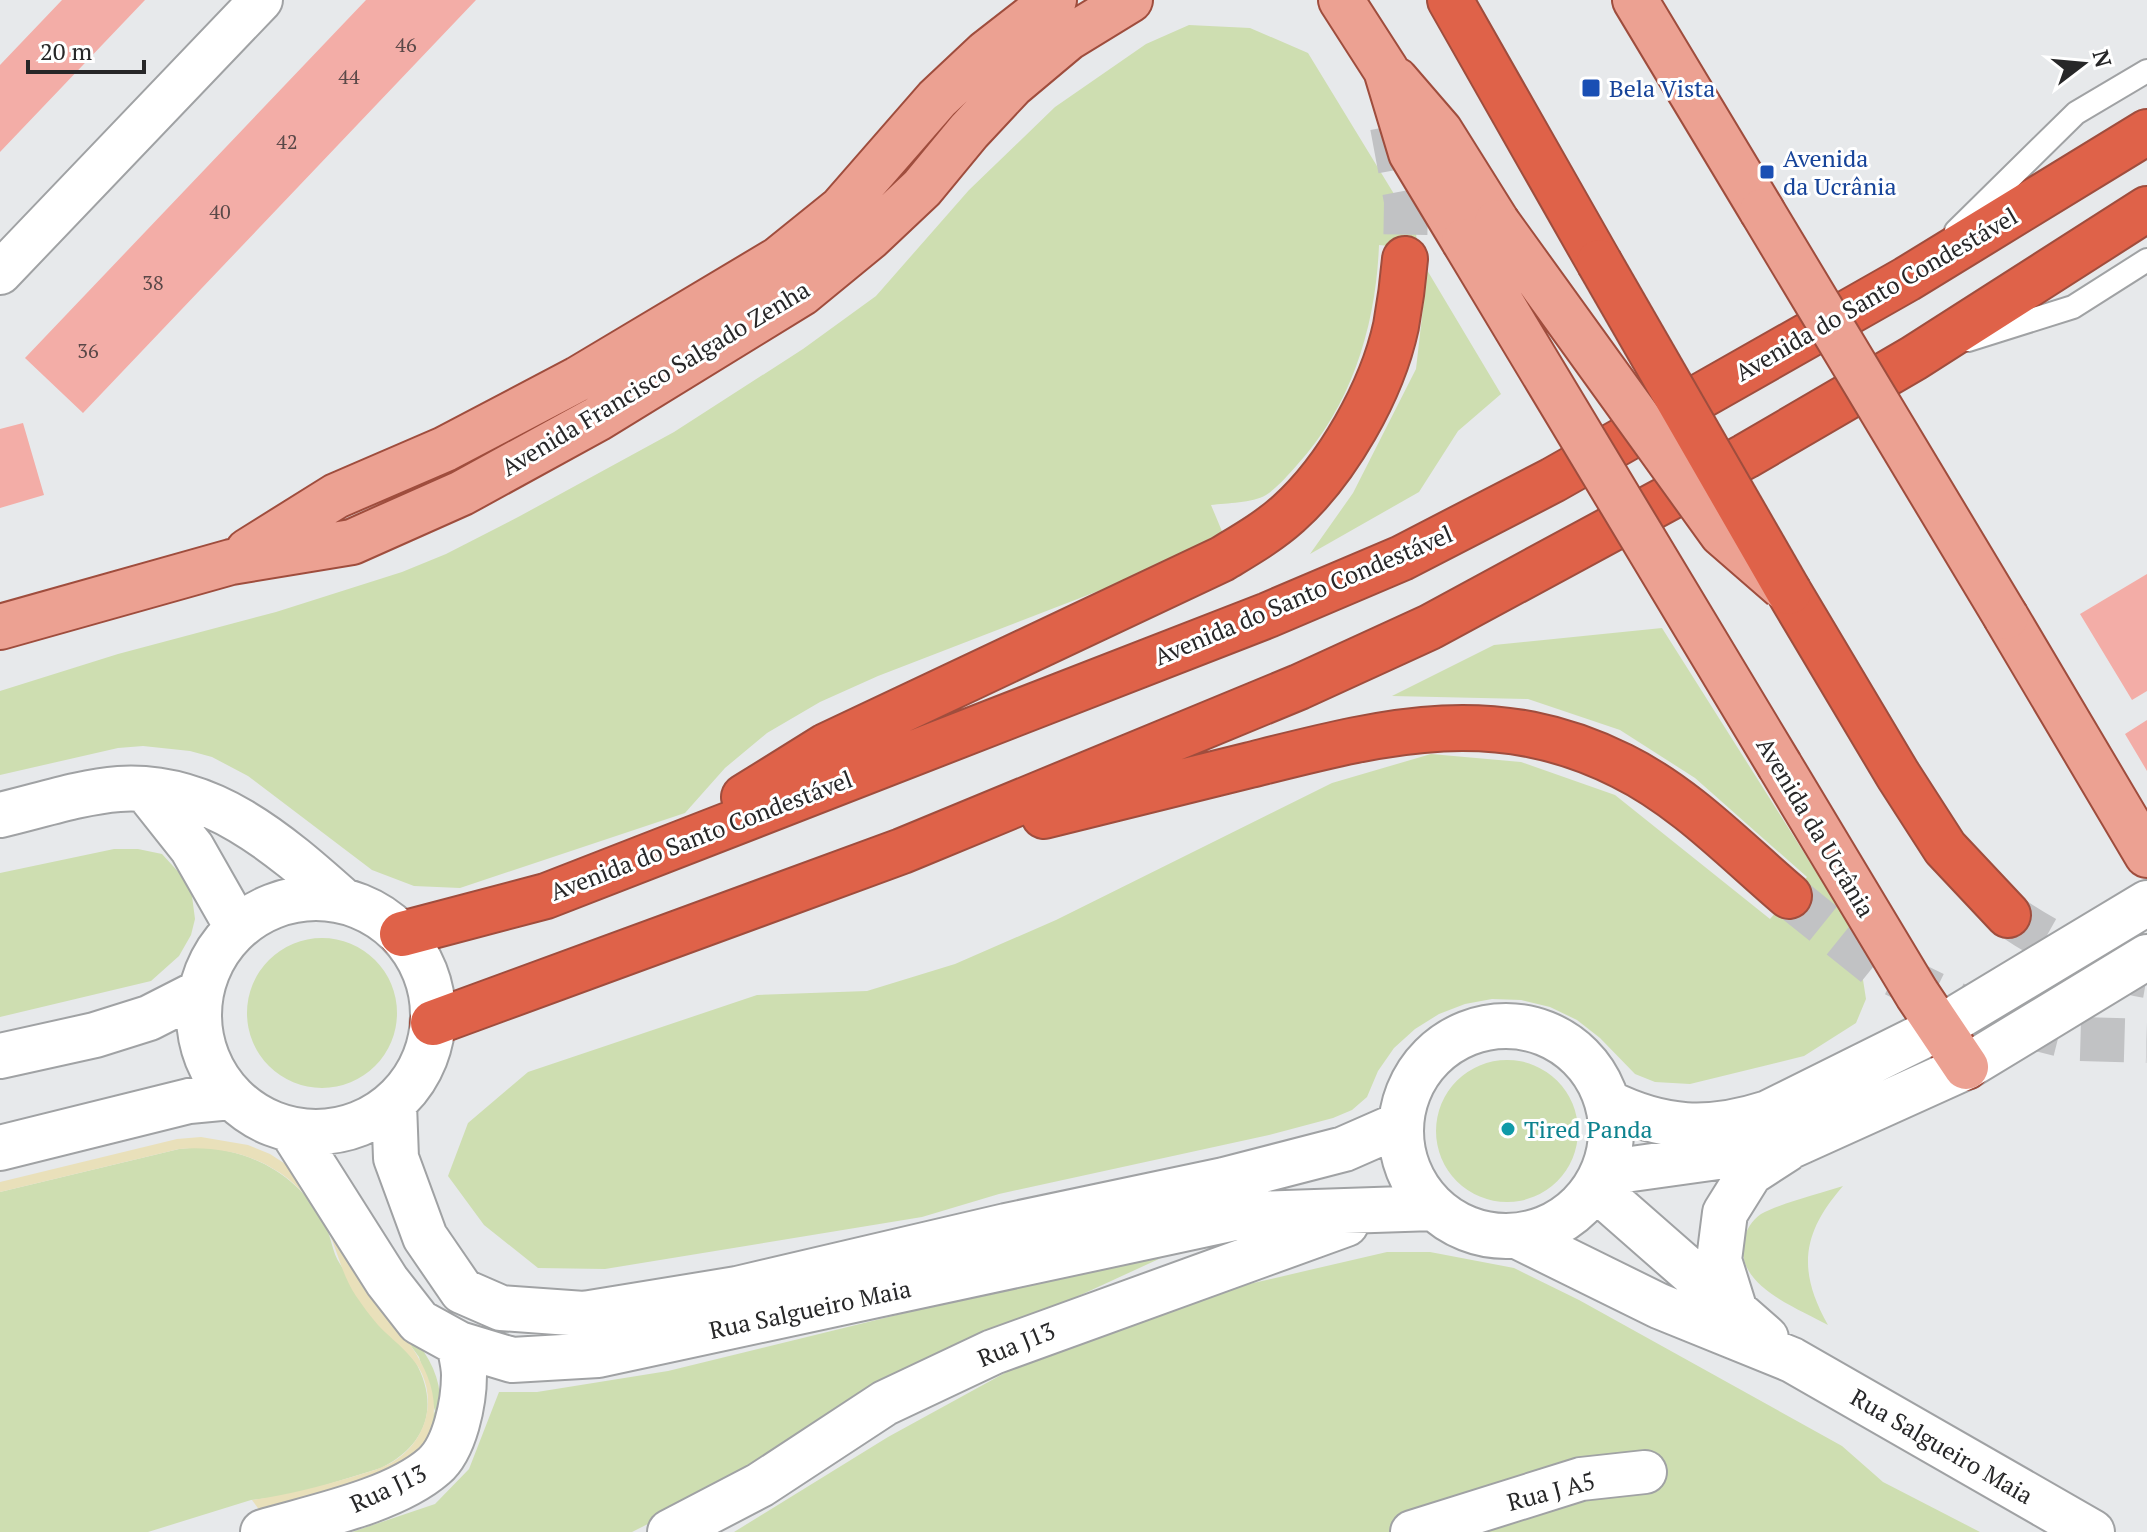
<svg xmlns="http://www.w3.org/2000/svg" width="2147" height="1532" font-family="'PT Serif',serif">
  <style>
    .green { fill: #cedeb1 }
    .sand { fill: #e9e0ba }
    .building { fill: #f3ada7 }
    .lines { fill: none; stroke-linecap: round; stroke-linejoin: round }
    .highway-tunnel { stroke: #c1c2c4; stroke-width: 44; stroke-dasharray: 44 22; stroke-linecap: butt }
    .lane-casing { stroke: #a0a2a4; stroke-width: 26 }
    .street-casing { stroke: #a0a2a4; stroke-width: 46 }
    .secondary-casing { stroke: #a0a2a4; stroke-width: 48 }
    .primary-casing { stroke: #9f4d3d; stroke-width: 48 }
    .highway-casing { stroke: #9f4d3d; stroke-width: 48 }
    .lane { stroke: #fff; stroke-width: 22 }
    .street { stroke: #fff; stroke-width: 42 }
    .secondary { stroke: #fff; stroke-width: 44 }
    .primary { stroke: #eca192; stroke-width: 44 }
    .highway { stroke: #df6249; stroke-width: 44 }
    .primary-bridge-casing { stroke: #9f4d3d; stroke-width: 48; stroke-linecap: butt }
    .highway-bridge-casing { stroke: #9f4d3d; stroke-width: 48; stroke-linecap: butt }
    .primary-bridge { stroke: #eca192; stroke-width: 44 }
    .highway-bridge { stroke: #df6249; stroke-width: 44 }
    .transit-dot { fill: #1a4fb4; stroke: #fff; stroke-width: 3 }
    .culture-dot { fill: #0f9aa8; stroke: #fff; stroke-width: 3 }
    .labels { text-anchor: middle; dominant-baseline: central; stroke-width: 6; stroke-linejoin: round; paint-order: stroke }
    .number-label { font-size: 20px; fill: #5a4848 }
    .transit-label { font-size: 24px; fill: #164399; stroke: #fff; text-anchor: start }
    .street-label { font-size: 24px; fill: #272728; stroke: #fff }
    .culture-label { font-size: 24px; fill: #0d838f; stroke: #fff; text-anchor: start }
  </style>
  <rect width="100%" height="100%" fill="#e7e9eb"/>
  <path class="green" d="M1189 25 1250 28 1308 53 1416 230 1417 249 1379 245C1376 325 1352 405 1297 465 1288 475 1277 488 1266 495 1252 503 1227 503 1211 505L1224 536 1106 588 878 676 820 702 767 733 725 768 685 813 460 888 414 886 372 870 248 776 212 757 190 751 143 746 118 748 0 775V691L118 654 276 612 402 572 446 554 520 516 674 432 803 349 876 296 969 190 1055 107 1146 44Z
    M1424 265 1501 394 1458 431 1419 492 1310 554 1353 493 1416 369 1424 299Z
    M1662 628 1856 935 1866 999 1856 1023 1804 1056 1690 1084 1655 1082 1635 1074 1600 1038 1577 1020 1550 1007 1521 1000 1492 999 1465 1004 1439 1014 1415 1029 1394 1048 1378 1071 1367 1097 1352 1110 1333 1118 1269 1135 999 1194 922 1217 605 1269 538 1268 484 1225 448 1176 468 1123 528 1072 757 995 867 991 955 964 1056 920 1332 783 1431 754 1521 762 1615 795 1770 919 1807 877 1695 778 1620 730 1528 699 1392 696 1494 645Z
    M114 849H138L162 854 183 877 192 896 195 919 191 935 179 956 151 981 0 1017V873Z
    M247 1013a75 75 0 1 1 150 0a75 75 0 1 1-150 0Z
    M1436 1131a71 71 0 1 1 142 0a71 71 0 1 1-142 0Z
    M201 1147C254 1151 299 1176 325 1224 331 1236 332 1252 340 1264 361 1297 388 1332 415 1361 440 1406 427 1445 381 1468L293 1495 251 1500 148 1532H0V1192L179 1149Z
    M1843 1186C1802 1233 1797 1270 1828 1325 1796 1307 1733 1285 1744 1240 1746 1230 1752 1220 1761 1214 1778 1204 1822 1193 1843 1186Z
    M1198 1241 874 1390 763 1466 632 1532H352L435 1504 469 1469 499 1392H537L668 1371Z
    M1387 1252H1430L1514 1268 1579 1300 1842 1446 1883 1482 1980 1532H734L888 1437 1023 1363 1249 1284Z
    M413 1338C446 1374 453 1425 412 1459L435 1411 419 1357 411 1346Z"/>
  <path class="sand" d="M201 1137 248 1145 270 1154 290 1167 364 1286 387 1314 413 1338 411 1346C441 1390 446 1434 399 1468L263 1515 252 1500C286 1495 318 1487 352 1477 367 1472 383 1469 397 1459 424 1441 436 1405 422 1374 413 1354 393 1341 378 1325 370 1316 363 1306 356 1296 341 1274 337 1247 325 1224 296 1168 240 1144 179 1149L0 1192V1182L177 1139Z"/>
  <path class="building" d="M62 0H145L0 152V65Z
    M366 0H476L83 413 25 358Z
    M23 423 44 495 0 508V429Z
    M2147 574V691L2132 700 2080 614Z
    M2147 720V771L2125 734Z"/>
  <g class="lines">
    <path class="highway-tunnel" d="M1392 126 1406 201 1405 259
      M1789 896 1875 965 1974 1013 2077 1039 2147 1041
      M2008 915C2051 944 2096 967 2147 976"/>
    <defs>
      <path id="lane" d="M1956 231 2076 113 2147 71
        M1968 340 2073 307 2147 260"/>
      <path id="street" d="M0 273 261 0
        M1412 1532 1581 1479 1645 1472"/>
      <path id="secondary" d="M146 790 192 848 237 927
        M0 815C39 806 80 792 119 789 210 783 279 844 342 900
        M199 1015a117 117 0 1 1 234 0a117 117 0 1 1-234 0Z
        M1401 1131a105 105 0 1 1 210 0a105 105 0 1 1-210 0Z
        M0 1056 95 1035 149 1018 200 992
        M1607 1102C1663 1130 1709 1132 1768 1113L1941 1027 2147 903
        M394 1104 396 1158 425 1237 462 1291 501 1308 584 1314 737 1289 1006 1226 1224 1180 1344 1149 1401 1124
        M292 1131 387 1281 419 1322 459 1344 512 1360 598 1355 1253 1214 1434 1208
        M0 1148 189 1101 231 1097
        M1603 1173 1789 1147 1966 1067 2147 957
        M1595 1188 1766 1338
        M1517 1236 1659 1306 1792 1360 2092 1532
        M1735 1311 1719 1260 1725 1213 1750 1173 1787 1149
        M263 1532C314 1517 394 1501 434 1466 455 1448 464 1402 464 1375 464 1365 461 1354 459 1344
        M670 1532 760 1485 885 1403 993 1352 1346 1224"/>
      <path id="primary" d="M1341 0 1386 70 1411 153 1464 241
        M1635 0 1762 211
        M1396 80 1440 131 1497 222
        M248 551 336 496 445 449 578 379 779 259 841 209 937 99 986 53 1054 0
        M2006 617 2147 855
        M0 627 231 562 352 542 462 493 597 419 802 293 869 238 922 188 969 131 1012 85 1068 38 1130 0
        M1780 766 1917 994 1966 1067"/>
      <path id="highway" d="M1450 0 1599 262
        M1789 592 1898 775 1945 848 2008 915
        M744 797 826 746 1222 559C1245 545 1268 532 1288 514 1337 470 1382 391 1396 326 1400 304 1403 282 1405 259
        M1044 816C1113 799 1181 782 1250 765 1382 732 1492 701 1622 766 1685 797 1736 851 1789 896
        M402 934 546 896 1268 615 1402 558 1553 480 1907 279 2147 132
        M433 1023 902 851 1299 687 1430 627 1746 456 1914 358 2147 209"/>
    </defs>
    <use href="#lane" class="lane-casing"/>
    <use href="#street" class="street-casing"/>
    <use href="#secondary" class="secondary-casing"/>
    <use href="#primary" class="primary-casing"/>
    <use href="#highway" class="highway-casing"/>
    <use href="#lane" class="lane"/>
    <use href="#street" class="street"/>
    <use href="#secondary" class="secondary"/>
    <use href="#primary" class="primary"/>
    <use href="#highway" class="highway"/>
    <defs>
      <path id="primary-bridge" d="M1762 211 2006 617
        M1497 222 1722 534 1783 587
        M1464 241 1780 766"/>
      <path id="highway-bridge" d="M1599 262 1789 592"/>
    </defs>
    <use href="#primary-bridge" class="primary-bridge-casing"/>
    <use href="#highway-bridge" class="highway-bridge-casing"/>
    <use href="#primary-bridge" class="primary-bridge"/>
    <use href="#highway-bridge" class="highway-bridge"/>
  </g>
  <g class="transit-dot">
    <rect x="1581" y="78" width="20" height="20" rx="4"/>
    <rect x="1759" y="164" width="16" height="16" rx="4"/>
  </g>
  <circle class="culture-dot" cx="1508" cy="1129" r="8"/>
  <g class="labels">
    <g class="number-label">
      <text x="406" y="44">46</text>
      <text x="349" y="76">44</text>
      <text x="287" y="141">42</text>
      <text x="220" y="211">40</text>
      <text x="153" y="282">38</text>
      <text x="88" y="350">36</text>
    </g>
    <g class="transit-label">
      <text x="1609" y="88">Bela Vista</text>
      <text x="1783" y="158">Avenida<tspan x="1783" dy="28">da Ucrânia</tspan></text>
    </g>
    <g class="street-label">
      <text transform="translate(1876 294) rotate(-30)">Avenida do Santo Condestável</text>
      <text transform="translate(655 378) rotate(-31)">Avenida Francisco Salgado Zenha</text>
      <text transform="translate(1303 595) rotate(-23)">Avenida do Santo Condestável</text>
      <text transform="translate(1816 827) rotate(59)">Avenida da Ucrânia</text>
      <text transform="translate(701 835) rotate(-21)">Avenida do Santo Condestável</text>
      <text transform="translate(810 1309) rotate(-12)">Rua Salgueiro Maia</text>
      <text transform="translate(1016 1344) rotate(-22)">Rua J13</text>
      <text transform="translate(1942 1446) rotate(30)">Rua Salgueiro Maia</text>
      <text transform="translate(388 1488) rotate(-25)">Rua J13</text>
      <text transform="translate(1551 1491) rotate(-15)">Rua J A5</text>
    </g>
    <g class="culture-label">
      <text x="1524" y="1129">Tired Panda</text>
    </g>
  </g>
  <g transform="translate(2083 64) rotate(74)" stroke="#ffffff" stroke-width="6" paint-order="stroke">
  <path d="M0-6L14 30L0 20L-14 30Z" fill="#272728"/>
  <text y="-12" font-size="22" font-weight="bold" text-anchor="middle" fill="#272728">N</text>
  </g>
  <path d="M28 60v12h116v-12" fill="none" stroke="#272728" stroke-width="4"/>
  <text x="40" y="60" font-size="24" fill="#272728" stroke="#ffffff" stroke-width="6" paint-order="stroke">20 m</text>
</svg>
